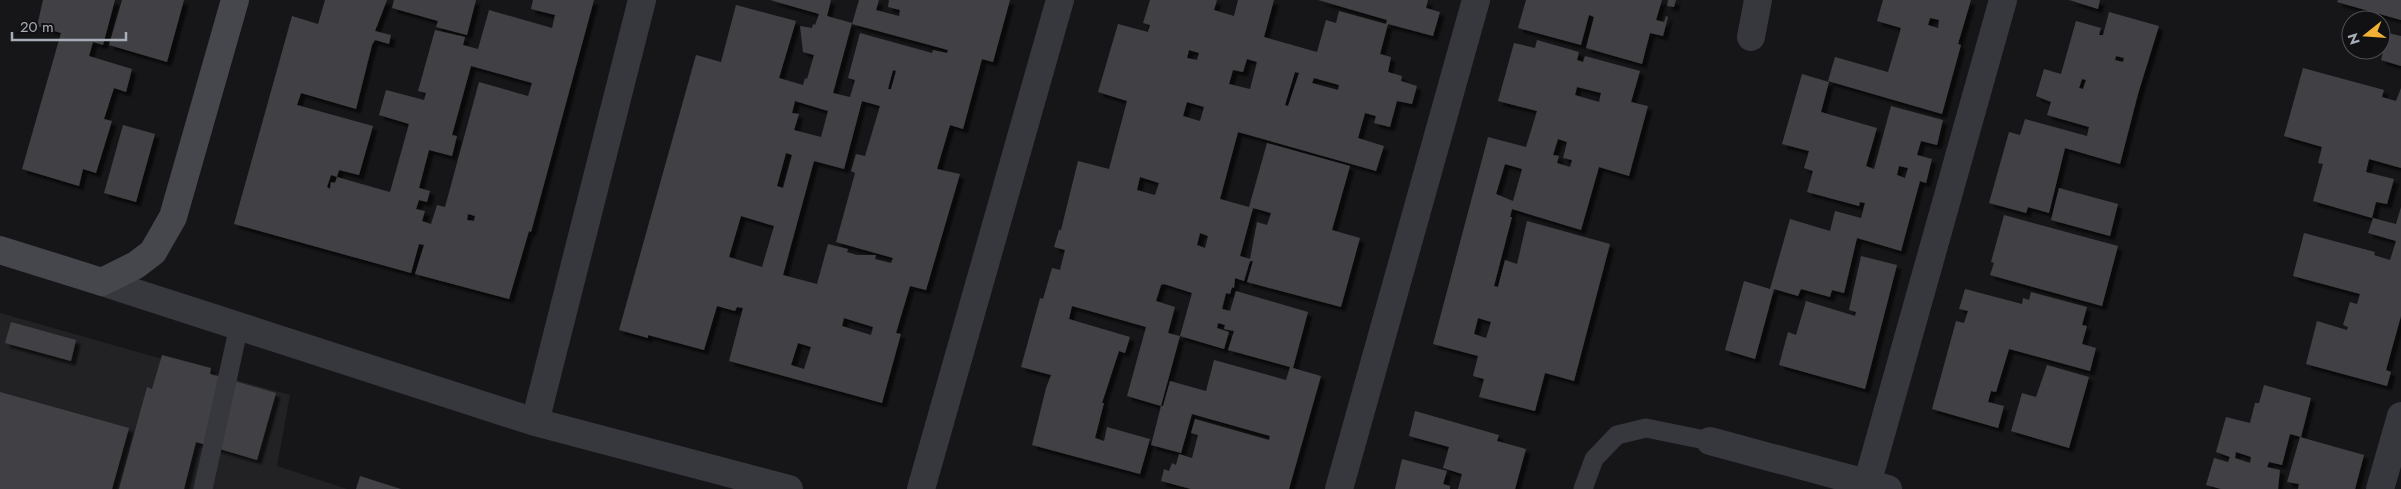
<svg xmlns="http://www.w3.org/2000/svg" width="2401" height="489" font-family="Jost,sans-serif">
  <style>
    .built { fill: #222225 }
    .building { fill: #404145; fill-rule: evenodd; filter: url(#shadow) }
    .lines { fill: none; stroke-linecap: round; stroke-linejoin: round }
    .lane { stroke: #37383d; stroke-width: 19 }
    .street { stroke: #37383d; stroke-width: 28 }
    .secondary { stroke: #45474d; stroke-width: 28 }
  </style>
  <defs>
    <filter id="shadow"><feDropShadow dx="4.5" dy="4.5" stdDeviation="1" flood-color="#0009"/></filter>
  </defs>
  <rect width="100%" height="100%" fill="#161618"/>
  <path class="built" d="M0 313 290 395 277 466 347 489H0Z"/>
  <path class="building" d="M43 0H115L103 45 93 42 89 56 132 69 126 92 114 88 104 119 112 121 96 173 83 169 79 186 22 169 61 33 37 26Z
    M122 0H184L167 62 109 45Z
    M325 0H387L375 31 391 35 389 44 375 40 372 45 356 109 301 93 297 105 373 126 359 175 339 170 337 177 331 175 327 187 330 189 331 182 335 183 337 177 390 192 409 124 379 115 386 90 424 100 426 93 418 91 435 30 465 37 463 45 478 49 489 10 552 28 555 15 531 9 533 0H594L531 232 529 231 509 299 415 274 424 245 419 244 411 273 234 224 292 16 318 24ZM471 66 532 83 528 96 479 82 445 207 437 205 431 224 422 221 425 211 416 209 419 200 427 202 430 191 419 188 429 150 452 156 457 136 452 135ZM468 214 475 216 474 221 467 220Z
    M394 0H476L467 35 436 27 438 21 392 8Z
    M770 0H831L827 16 852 23 833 93 850 97 855 80 848 78 860 33 932 53 933 50 947 53 948 50 852 24 859 0H879L876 10 899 16 900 10 888 7 889 0H1010L993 62 982 59 963 129 950 125 937 169 960 174 926 290 910 286 896 333 901 334 899 341 882 403 729 361 743 308 737 307 735 311 717 306 704 350 648 335V338L619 330 696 55 721 62 736 5 796 21 779 78 803 85 805 78 807 79 814 55 803 52 800 26 812 28 813 24 815 25 819 14ZM893 70 896 71 891 89H888ZM795 101 828 111 821 137 794 130 799 114 792 113ZM862 101 880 106 865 156 856 154 851 171 855 173 836 242 893 258 891 263 875 259 876 255H857L847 252 848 249 828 244 817 284 783 275 814 161 844 169ZM786 153 792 155 783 188 777 186ZM741 216 774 226 762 267 729 257ZM844 318 873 327 871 335 842 326ZM798 343 811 347 804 369 791 365Z
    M1150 0H1217L1214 10 1234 16 1238 0H1274L1264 37 1317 52 1326 20 1336 23 1339 11 1386 24 1387 20 1318 0H1428L1426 8 1440 12 1433 36 1388 24 1380 54 1391 57 1388 72 1402 76 1401 81 1417 86 1412 104 1397 101 1390 127 1374 123 1376 116 1365 113 1358 138 1384 146 1376 171 1238 132 1220 199 1249 207 1267 143 1350 166 1332 230 1360 238 1341 307 1247 282 1253 261H1250L1244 281 1235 278 1234 288 1232 287 1230 294 1226 293 1222 309 1230 311 1236 291 1308 312 1293 368 1321 376 1289 489H1191L1161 481 1164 469 1169 471 1172 463 1176 465 1179 454 1192 458 1198 435 1191 433 1195 419 1269 440 1270 436 1192 414 1181 453 1151 445 1161 406 1127 396 1146 327 1072 306 1069 319 1130 337 1125 353 1119 351 1102 403H1104L1095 438 1104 441 1107 427 1150 439 1140 474 1032 445 1046 388 1051 375 1021 367 1040 298 1043 299 1052 268 1060 270 1065 250 1054 247 1059 230H1061L1078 161 1109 169 1127 101 1098 92 1118 24 1148 32 1150 25 1143 23ZM1189 50 1199 53 1197 60 1187 58ZM1247 59 1257 62 1250 89 1229 84 1233 70 1243 72ZM1295 72 1299 73 1288 106 1285 105ZM1314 78 1339 85 1338 90 1312 83ZM1187 102 1204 107 1200 121 1183 116ZM1140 177 1159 183 1155 195 1137 190ZM1253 208 1271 213 1267 225 1257 222 1250 259 1240 256ZM1200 233 1208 236 1205 248 1197 245ZM1164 284 1192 293 1180 336 1224 349 1229 332 1217 328 1218 323 1225 325 1224 329 1234 331 1228 350 1290 367 1286 380 1214 360 1206 391 1170 381 1163 406H1161L1180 336 1168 333 1175 307 1156 301 1161 285Z
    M1526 0H1662L1656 20 1664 22 1666 16 1668 17 1663 36 1650 33 1642 64 1586 48 1594 17 1589 15 1581 45 1518 28Z
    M1668 0H1676L1674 7 1667 6Z
    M1883 0H1971L1958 44 1961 45 1942 114 1828 81 1835 57 1888 72 1901 28 1877 21ZM1930 18 1939 20 1938 28 1928 25Z
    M2069 0H2100L2098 9Z
    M2338 0H2401V20L2337 2Z
    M2109 12 2159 26 2138 94 2120 164 2065 148 2049 213 2028 207 2026 213 1989 203 2009 132 2020 135 2025 119 2087 136 2089 127 2047 115 2051 102 2036 96 2044 69 2061 74 2076 21 2101 28 2099 35H2103ZM2116 56 2124 58 2123 62 2115 60ZM2082 79 2086 80 2083 89 2079 88Z
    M2388 33 2401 36V66L2381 60Z
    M1537 40 1579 52 1577 60 1583 62 1585 56 1640 71 1631 102 1648 106 1629 176 1599 167 1581 230 1512 209 1510 217H1512L1494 286 1498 287 1505 260 1517 264 1527 221 1610 244 1574 381 1545 373 1535 411 1479 397 1484 379 1473 376 1478 356 1433 344 1488 137 1526 147 1537 111 1498 101 1514 43 1535 48ZM1577 87 1601 93 1599 102 1575 95ZM1558 139 1567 142 1563 158 1572 160 1570 167 1557 163 1559 156 1553 155ZM1505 164 1522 169 1513 201 1496 194ZM1478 318 1491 322 1486 338 1474 334Z
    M2303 68 2384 90 2382 97 2396 101 2401 88V168L2369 159 2366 172 2394 179 2387 204 2376 202 2372 218 2313 201 2323 164 2318 163 2322 147 2284 136Z
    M1802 74 1829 82 1821 112 1877 128 1866 166 1874 169 1891 106 1943 120 1937 145 1921 141 1917 155 1932 159 1926 183 1920 181 1901 251 1857 238 1844 293 1832 290 1830 297 1801 289 1798 296 1774 289 1755 359 1725 350 1744 281 1770 289 1790 219 1830 231 1835 211 1861 218 1865 203 1860 202 1859 206 1807 192 1813 171 1804 168 1809 151 1782 144ZM1899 166 1908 168 1905 178 1897 175Z
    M123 125 155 134 136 202 104 193Z
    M2059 188 2118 204 2110 236 2051 220Z
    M2401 207V316L2386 370 2391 372 2387 386 2306 364 2317 321 2347 330 2348 327 2343 325 2350 302 2357 304 2360 294 2293 276 2304 233 2375 252 2374 255 2390 260 2396 241 2368 233 2373 218 2396 224Z
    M2004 215 2118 246 2102 306 1990 275 1994 263 1991 262Z
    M1861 256 1897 265 1865 389 1779 365 1788 332 1796 335 1806 301 1855 316 1856 312 1849 310Z
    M1965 289 2022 304 2023 298 2029 300 2031 292 2087 307 2082 325 2087 326 2082 344 2096 348 2090 371 2009 349 1996 392 1991 391 1988 402 2004 406 1998 428 1932 409 1956 321 1964 323 1968 311 1959 309Z
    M11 322 76 340 71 361 5 343Z
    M162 355 211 368 210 374 276 393 257 460 196 442 184 489H119L147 387 152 389Z
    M2047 365 2089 377 2069 448 2011 431 2022 393 2036 397Z
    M2264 385 2311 398 2301 437 2290 434 2282 465 2269 462 2267 467 2280 470 2278 489H2221L2206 485 2214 458 2228 462 2230 457 2216 452 2226 417 2250 423 2255 403H2259ZM2236 452 2251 457 2250 463 2235 458Z
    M0 392 129 428 112 489H0Z
    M1415 411 1499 435 1497 441 1526 449 1515 489H1458L1462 474 1443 468 1449 447 1409 436Z
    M2300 437 2364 455 2355 489H2298L2299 484 2287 482Z
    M1402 459 1447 471 1443 484 1450 486V489H1395Z
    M360 476 401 489H356Z"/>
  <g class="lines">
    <path class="lane" d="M203 489 239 326
      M1583 489 1594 459 1617 435 1646 428 1710 441"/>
    <path class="street" d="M1751 37 1758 0
      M102 282 535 422 789 489
      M535 422 642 0
      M1710 441 1888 489
      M1867 484 2003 0
      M921 489 1060 0
      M1339 489 1476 0
      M2380 489 2401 416"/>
    <path class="secondary" d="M0 250 102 282 136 265 153 252 173 217 235 0"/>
  </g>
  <g transform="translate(2366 35) rotate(253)"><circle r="24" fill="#111113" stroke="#4d4f55"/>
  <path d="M0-4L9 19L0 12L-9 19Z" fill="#f2b134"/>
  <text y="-8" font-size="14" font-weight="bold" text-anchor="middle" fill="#a8adb8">N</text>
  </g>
  <path d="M12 32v8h114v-8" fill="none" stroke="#a8adb8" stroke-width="2.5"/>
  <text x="20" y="32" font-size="15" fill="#a8adb8" stroke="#111113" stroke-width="4" paint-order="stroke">20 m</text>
</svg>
